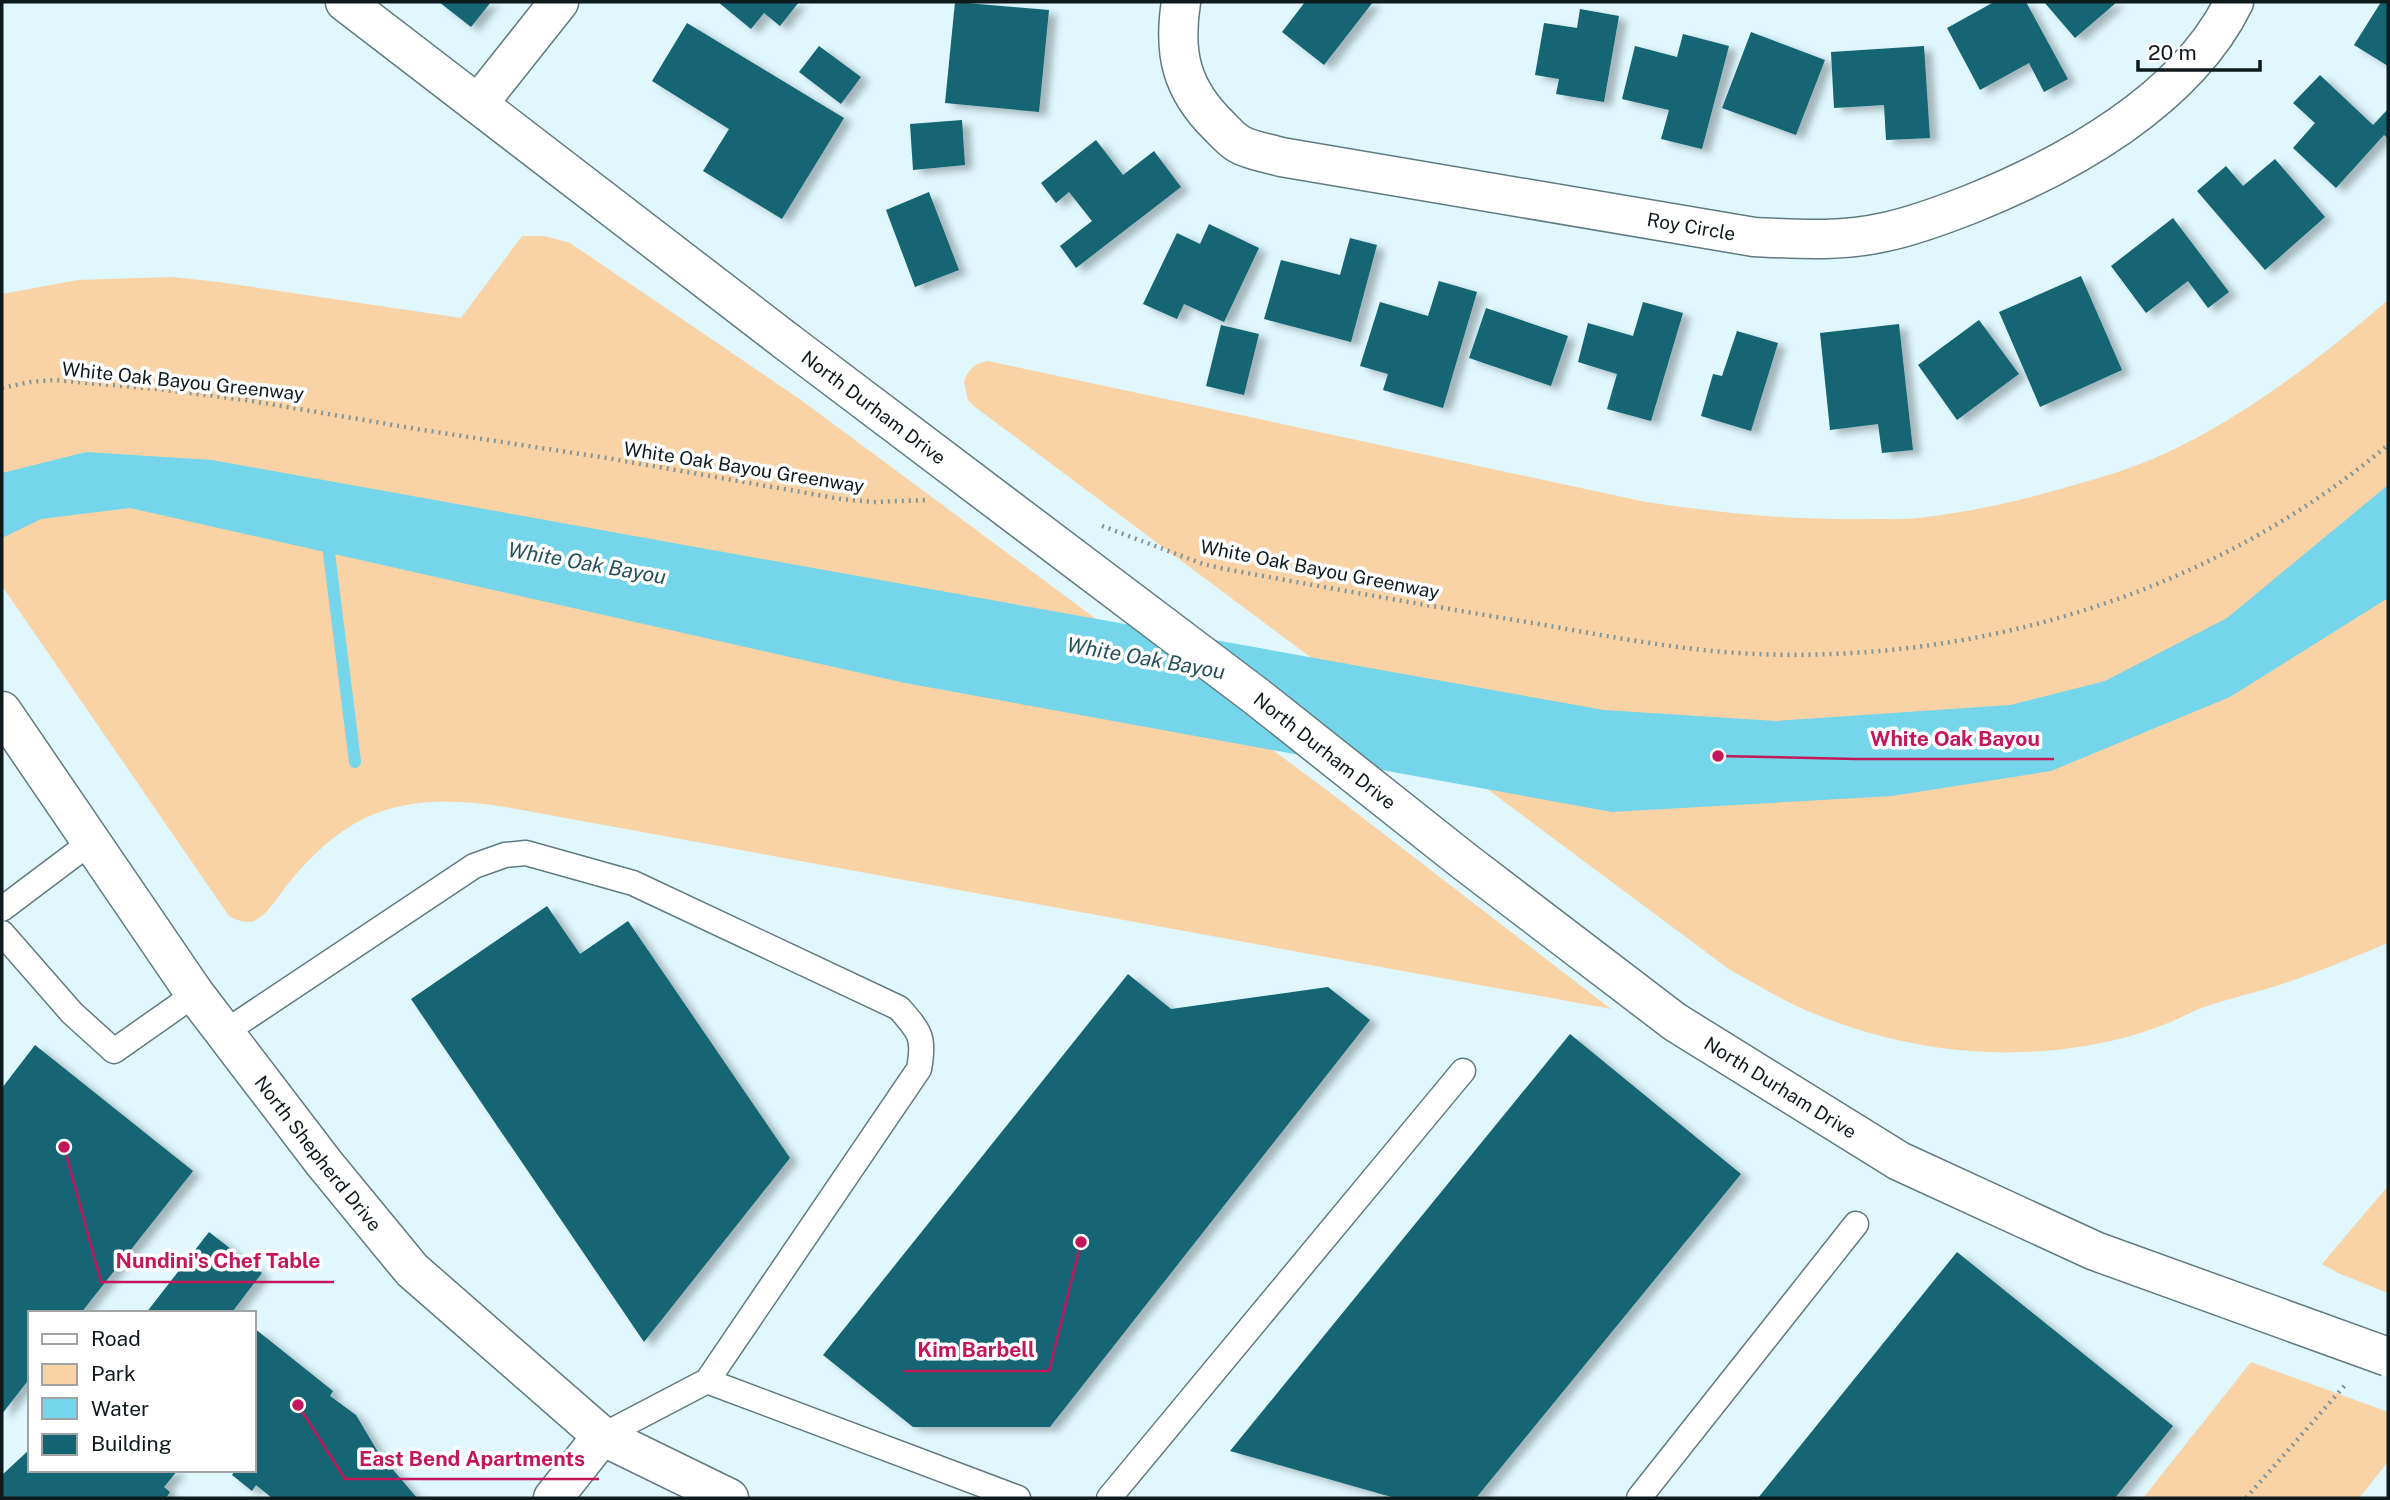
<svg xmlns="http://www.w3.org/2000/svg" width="2390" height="1500" font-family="'Public Sans',sans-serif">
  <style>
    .green { fill: #f9d3a5 }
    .water { fill: #75d5ea }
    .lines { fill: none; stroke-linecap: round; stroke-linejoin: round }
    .stream { stroke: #75d5ea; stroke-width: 12 }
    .building { fill: #136574; filter: url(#shadow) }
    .service-casing { stroke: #607b81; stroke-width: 27 }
    .minor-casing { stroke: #607b81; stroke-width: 41 }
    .primary-casing { stroke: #607b81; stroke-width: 41 }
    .path { stroke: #829599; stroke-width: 4.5; stroke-dasharray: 2 5; stroke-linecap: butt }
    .service { stroke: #fff; stroke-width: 24 }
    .minor { stroke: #fff; stroke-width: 38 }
    .primary { stroke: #fff; stroke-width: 38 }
    .primary-bridge-casing { stroke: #607b81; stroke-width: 41; stroke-linecap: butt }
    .primary-bridge { stroke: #fff; stroke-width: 38 }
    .labels { text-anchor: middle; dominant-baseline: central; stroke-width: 7; stroke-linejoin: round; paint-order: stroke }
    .street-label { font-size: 19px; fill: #0f1a1c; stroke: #fff }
    .water-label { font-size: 21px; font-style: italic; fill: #245059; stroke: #fff }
    .leader { fill: none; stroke: #c2185b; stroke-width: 2.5 }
    .callout-dot { fill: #c2185b; stroke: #fff; stroke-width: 2.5 }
    .callout-label { font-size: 21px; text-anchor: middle; font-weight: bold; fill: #c2185b; stroke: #fff; stroke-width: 7; stroke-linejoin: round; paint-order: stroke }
  </style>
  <defs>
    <filter id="shadow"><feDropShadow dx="8" dy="4.5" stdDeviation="3.5" flood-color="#0004"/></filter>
  </defs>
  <rect width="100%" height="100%" fill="#dff7fd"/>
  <path class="green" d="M522 236H545L570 243 801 400 1328 791 1611 1009 505 807C456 799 409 797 363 819 332 835 309 858 287 885 279 895 270 911 259 918 250 925 238 921 229 916L2 586V294L78 280 172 277 219 282 461 318Z
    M2388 300V943C2352 958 2316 973 2279 985 2255 993 2231 998 2207 1006 2194 1010 2181 1018 2168 1023 2154 1029 2138 1034 2123 1038 2020 1064 1913 1054 1815 1014 1785 1002 1758 985 1730 970L975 407 968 400 964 382C968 369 975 363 988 361L1646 502C1721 513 1797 521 1873 519 1891 519 1909 520 1926 517 1975 511 2024 500 2071 486 2103 477 2136 467 2166 453 2247 415 2321 358 2388 300Z
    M2388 1186V1293L2338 1273 2322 1264Z
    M2251 1362 2388 1412V1462L2359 1498H2143Z"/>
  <path class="water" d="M86 452 212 460 1604 710 1776 721 2010 705 2105 681 2227 618 2388 485V598L2230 697 2051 771 1892 796 1612 812 905 683 130 508 41 519 2 538V473Z"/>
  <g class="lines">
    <path class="stream" d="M327 537 355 762"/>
  </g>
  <path class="building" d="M439 2H491L471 27Z
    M718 2H799L780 26 764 13 751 29Z
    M955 2 1049 10 1039 112 945 103Z
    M1305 2H1373L1324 65 1282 32Z
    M1994 2H2026L2068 79 2044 92 2029 63 1980 90 1947 28Z
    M2044 2H2117L2075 38Z
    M2381 2H2388V66L2354 45Z
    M1580 9 1619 16 1604 102 1556 94 1559 79 1535 75 1544 23 1577 28Z
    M687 23 844 118 782 219 703 171 729 129 652 81Z
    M1751 32 1825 60 1796 135 1722 108Z
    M1683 34 1729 46 1702 149 1661 139 1669 110 1622 99 1635 46 1677 57Z
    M819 46 861 77 841 104 799 72Z
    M1924 46 1930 138 1886 140 1884 105 1834 108 1831 52Z
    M2320 75 2373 125 2388 109V138L2384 135 2336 188 2293 148 2315 123 2293 103Z
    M962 120 965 165 913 170 910 124Z
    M1096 140 1123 175 1154 151 1181 187 1076 268 1060 246 1092 221 1069 192 1056 203 1041 183Z
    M2275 159 2325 217 2265 270 2197 191 2226 166 2243 186Z
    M929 192 959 270 915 287 886 210Z
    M2173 218 2229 292 2208 308 2188 281 2146 313 2111 266Z
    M1209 224 1259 248 1224 322 1184 304 1177 319 1143 304 1177 233 1200 244Z
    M1350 238 1377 245 1351 342 1264 319 1281 260 1340 275Z
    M2081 276 2122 370 2040 407 1999 312Z
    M1439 281 1477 292 1443 408 1383 390 1388 374 1360 366 1380 302 1428 316Z
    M1643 302 1683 313 1651 421 1607 409 1617 374 1578 362 1588 323 1633 336Z
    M1486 308 1568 336 1551 386 1469 358Z
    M1979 320 2019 374 1957 420 1918 365Z
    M1899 324 1913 450 1882 453 1878 424 1830 430 1820 333Z
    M1221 325 1259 334 1244 395 1206 386Z
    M1737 331 1778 343 1751 431 1701 416 1713 374 1722 376Z
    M547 906 580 954 628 921 790 1158 644 1342 411 999Z
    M1128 974 1171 1009 1328 987 1370 1020 1050 1427H913L823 1355Z
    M1570 1034 1741 1174 1476 1498H1395L1230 1451Z
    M35 1045 193 1171 81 1313H30V1378L2 1414V1088Z
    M209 1232 262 1273 233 1311 235 1313H146Z
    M1957 1252 2173 1426 2115 1498H1758Z
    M254 1328 333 1391 330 1396 356 1415 378 1452 417 1498H272L256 1485 252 1491 232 1475 235 1470H254Z
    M30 1449V1470H178L164 1487 170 1492 166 1498H2V1475Z"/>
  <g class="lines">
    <defs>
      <path id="service" d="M2 909 91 842
        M2 933 72 1013 114 1051 195 994
        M225 1032 474 866 505 855 526 853 633 883 899 1008C920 1032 925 1037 919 1069L707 1381 1018 1498
        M602 1436 707 1381
        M1109 1498 1463 1071
        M1639 1498 1856 1224"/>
      <g id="minor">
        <path id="s1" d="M1181 2C1173 53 1181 89 1219 126 1225 132 1232 140 1239 144 1251 151 1268 153 1281 157L1754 237C1798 239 1842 242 1885 232 1914 226 1943 215 1971 204 2068 165 2186 100 2234 2"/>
        <path d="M478 104 559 2"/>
        <path d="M553 1498 602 1436"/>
      </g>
      <g id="primary">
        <path d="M345 2 786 341"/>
        <path id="s2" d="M2 711 195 994 324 1163 412 1270 602 1436 729 1498"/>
      </g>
    </defs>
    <use href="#service" class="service-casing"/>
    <use href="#minor" class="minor-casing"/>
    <use href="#primary" class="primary-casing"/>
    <path class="path" d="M2 388 30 382 55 380 157 389 246 400 423 430 607 458 841 499 873 502 927 500
      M1102 526 1203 564 1225 569C1328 588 1430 606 1533 623 1607 636 1682 651 1757 654 1983 663 2215 591 2388 445
      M2246 1498 2347 1383"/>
    <use href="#service" class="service"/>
    <use href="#minor" class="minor"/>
    <use href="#primary" class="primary"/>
    <defs>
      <g id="primary-bridge">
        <path id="s3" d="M786 341 1256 696 1464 861 1675 1022 1899 1161 2095 1251 2388 1357"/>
      </g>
    </defs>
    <use href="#primary-bridge" class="primary-bridge-casing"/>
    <use href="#primary-bridge" class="primary-bridge"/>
  </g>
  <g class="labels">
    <g class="street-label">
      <text stroke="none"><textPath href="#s1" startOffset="623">Roy Circle</textPath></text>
      <text transform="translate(183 381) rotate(6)">White Oak Bayou Greenway</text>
      <text stroke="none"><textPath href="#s3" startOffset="110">North Durham Drive</textPath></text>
      <text transform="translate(744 467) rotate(9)">White Oak Bayou Greenway</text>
      <text transform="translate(1320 569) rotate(11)">White Oak Bayou Greenway</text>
      <text stroke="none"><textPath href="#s3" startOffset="677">North Durham Drive</textPath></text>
      <text stroke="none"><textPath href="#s3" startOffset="1244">North Durham Drive</textPath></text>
      <text stroke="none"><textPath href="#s2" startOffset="544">North Shepherd Drive</textPath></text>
    </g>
    <g class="water-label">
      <text transform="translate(587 563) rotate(10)">White Oak Bayou</text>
      <text transform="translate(1146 658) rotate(10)">White Oak Bayou</text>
    </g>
  </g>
  <path class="leader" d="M1718 756L1856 759H2054M64 1147L101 1282H334M1081 1242L1049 1371H903M298 1405L345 1479H599"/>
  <g class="callout-dot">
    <circle cx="1718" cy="756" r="7"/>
    <circle cx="64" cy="1147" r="7"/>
    <circle cx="1081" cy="1242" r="7"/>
    <circle cx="298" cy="1405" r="7"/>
  </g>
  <g class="callout-label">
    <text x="1955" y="746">White Oak Bayou</text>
    <text x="218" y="1268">Nundini's Chef Table</text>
    <text x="976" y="1357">Kim Barbell</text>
    <text x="472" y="1466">East Bend Apartments</text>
  </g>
  <rect width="2390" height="1500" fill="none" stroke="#0f1a1c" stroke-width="7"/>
  <rect x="28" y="1311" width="228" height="161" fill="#ffffff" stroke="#9fa3a4" stroke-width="2"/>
  <rect x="42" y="1334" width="35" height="10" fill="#ffffff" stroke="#9fa3a4" stroke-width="2"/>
  <text x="91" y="1346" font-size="21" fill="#0f1a1c">Road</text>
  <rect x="42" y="1364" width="35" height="21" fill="#f9d3a5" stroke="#9fa3a4" stroke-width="2"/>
  <text x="91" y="1381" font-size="21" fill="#0f1a1c">Park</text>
  <rect x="42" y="1398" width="35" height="21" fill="#75d5ea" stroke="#9fa3a4" stroke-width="2"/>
  <text x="91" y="1416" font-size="21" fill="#0f1a1c">Water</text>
  <rect x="42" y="1434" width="35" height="21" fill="#136574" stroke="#9fa3a4" stroke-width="2"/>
  <text x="91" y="1451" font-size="21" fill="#0f1a1c">Building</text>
  <path d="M2138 60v10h122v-10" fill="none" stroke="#0f1a1c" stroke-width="3.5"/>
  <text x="2148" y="60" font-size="21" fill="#0f1a1c" stroke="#ffffff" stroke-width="5" paint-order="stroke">20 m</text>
</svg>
